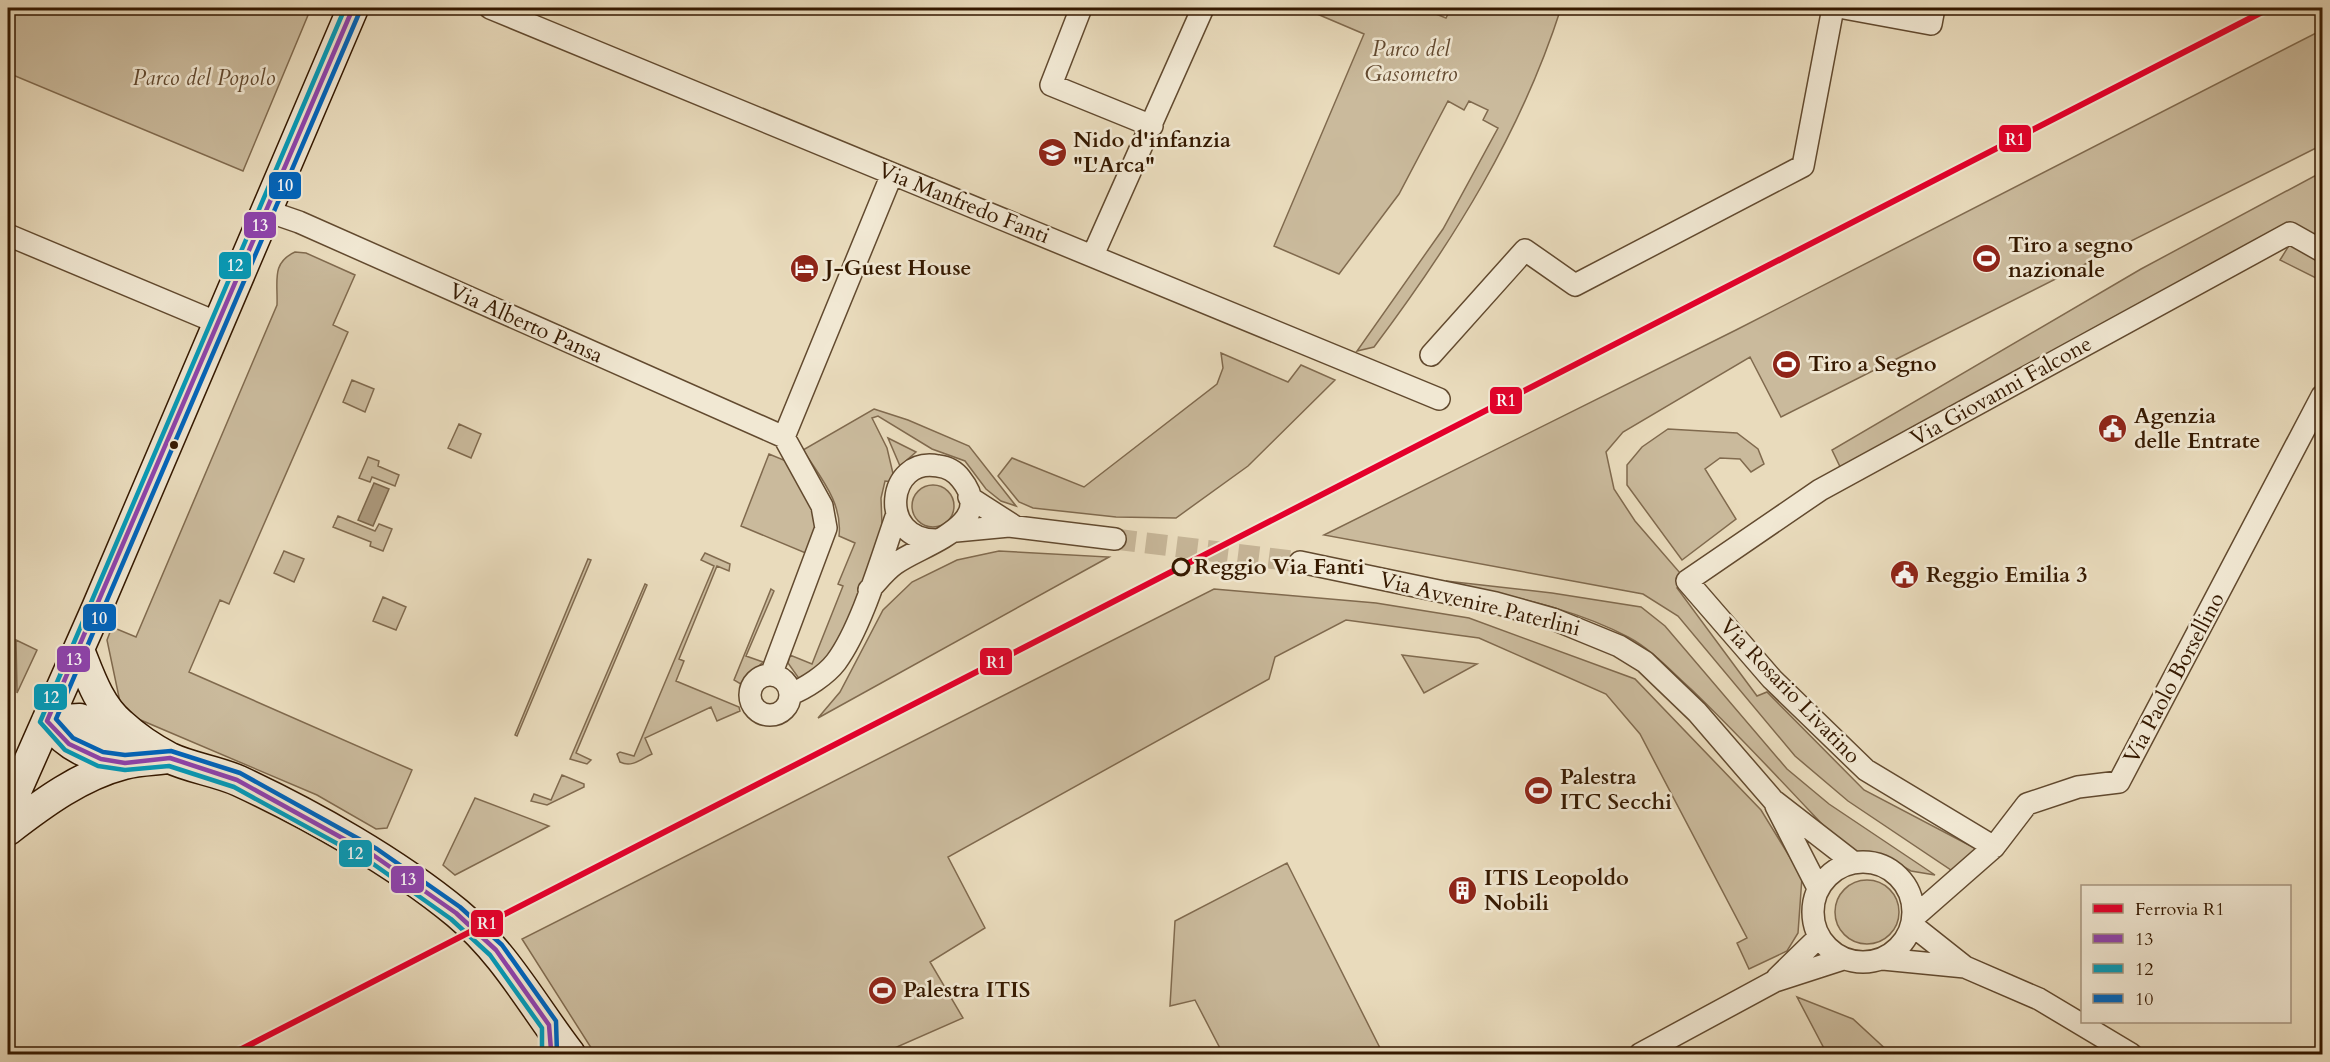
<svg xmlns="http://www.w3.org/2000/svg" width="2330" height="1062" font-family="Cardo,serif">
  <style>
    .green { fill: #caba9c; stroke: #806a4e; stroke-width: 1.5 }
    .water { fill: #ac997c; stroke: #7c664a; stroke-width: 1.5 }
    .lines { fill: none; stroke-linecap: round; stroke-linejoin: round }
    .street-tunnel { stroke: #c5b496; stroke-width: 21; stroke-dasharray: 21 10; stroke-linecap: butt }
    .street-casing { stroke: #624a2f; stroke-width: 24 }
    .secondary-casing { stroke: #351900; stroke-width: 33 }
    .street { stroke: #f1e8d3; stroke-width: 21 }
    .secondary { stroke: #f1e8d3; stroke-width: 30 }
    .bus-1-casing { stroke: #f1e8d3; stroke-width: 9 }
    .bus-2-casing { stroke: #f1e8d3; stroke-width: 9 }
    .bus-3-casing { stroke: #f1e8d3; stroke-width: 9 }
    .bus-1 { stroke: #8e44ad; stroke-width: 4.5 }
    .bus-2 { stroke: #059bb9; stroke-width: 4.5 }
    .bus-3 { stroke: #0065bd; stroke-width: 4.5 }
    .rail-1-casing { stroke: #f1e8d3; stroke-width: 10 }
    .rail-1 { stroke: #e4002b; stroke-width: 6 }
    .bus-dot { fill: #351900; stroke: #f1e8d3; stroke-width: 2 }
    .stop-dot { fill: #f1e8d3; stroke: #351900; stroke-width: 3 }
    .labels { text-anchor: middle; dominant-baseline: central; stroke-width: 5; stroke-linejoin: round; paint-order: stroke }
    .park-label { font-size: 22px; font-style: italic; fill: #62492f; stroke: #f1e8d3 }
    .poi-label { font-size: 22px; font-weight: bold; fill: #351900; stroke: #f1e8d3; text-anchor: start }
    .street-label { font-size: 22px; fill: #351900; stroke: #f1e8d3 }
    .stop-label { font-size: 22px; font-weight: bold; fill: #351900; stroke: #f1e8d3; text-anchor: start }
    .line-badge { stroke: #f1e8d3; stroke-width: 2 }
    .badge-label { font-size: 16px; text-anchor: middle; font-weight: bold; fill: #fff }
  </style>
  <rect width="100%" height="100%" fill="#e9dbbc"/>
  <filter id="stains"><feTurbulence type="fractalNoise" baseFrequency=".00333" numOctaves="4"/><feColorMatrix values="0 0 0 0 .2 0 0 0 0 .09 0 0 0 0 .02 0 0 0 .5 -.17"/></filter>
  <radialGradient id="worn" r=".72"><stop offset=".6" stop-color="#630" stop-opacity="0"/><stop offset="1" stop-color="#630" stop-opacity=".3"/></radialGradient>
  <path class="green" d="M8 8H311L243 171 8 73Z
    M1303 8H1421L1446 18 1451 8H1561C1521 133 1453 242 1374 347L1357 351 1443 229 1498 128 1483 120 1488 110 1469 101 1464 110 1448 101 1399 194 1339 274 1274 246 1364 34Z
    M2322 30V145L1781 417 1750 357 1623 432 1606 452 1614 489 1635 521 1687 581 1677 588 1757 696 1767 692 1864 790 1986 854 1960 876 1848 801 1795 756 1678 616 1643 594 1324 535 1736 330Z
    M2322 172V281L2280 260 2295 236 1845 477 1832 450 2141 269Z
    M295 252 306 253 355 275 333 325 348 332 229 604 220 600 189 672 412 770 387 828 376 829 317 795 136 718 120 702 107 640 112 627 136 637 277 305C278 281 271 263 295 252Z
    M1221 353 1288 382 1301 365 1335 380 1248 466 1176 518 1116 517 1033 508 1019 502 998 476 1012 458 1084 487 1217 384 1223 368Z
    M352 380 374 389 365 412 343 402Z
    M874 409 908 420 969 446 1016 506 1001 501 986 489 965 461 932 449 878 416 872 418 887 448 895 482 885 481 881 498 883 553 846 643 802 689 798 677 788 663 790 655 812 664 843 586 838 584 855 543 839 536C843 503 820 477 803 450Z
    M459 424 481 434 471 458 448 448Z
    M1668 429 1737 433 1758 449 1764 464 1751 472 1740 459 1720 458 1705 469 1736 519 1682 560 1627 485V465L1642 447Z
    M888 438 916 452 900 466Z
    M769 454 786 461 816 509 818 522 808 554 741 526Z
    M368 457 379 461 378 466 399 475 395 486 372 477 370 482 359 478Z
    M912 506a21 21 0 1 1 42 0a21 21 0 1 1-42 0Z
    M338 516 375 531 379 524 392 529 383 551 370 546 371 542 333 527Z
    M284 551 304 559 294 582 274 573Z
    M999 551 1109 557 818 718 840 692 883 610 912 582 957 560Z
    M705 553 730 564 729 571 717 566 679 659 684 661 676 681 739 707 740 711 717 721 711 707 645 738 652 754C641 759 632 768 620 762L617 754 620 752 634 756 714 566 701 560Z
    M588 559 591 560 517 736 515 735Z
    M1446 581 1552 593 1641 607 1665 626 1787 769 1829 804 1935 875 1911 871 1887 857 1855 852 1836 839C1788 788 1741 737 1691 689 1671 671 1651 649 1628 637 1572 607 1507 596 1446 581Z
    M645 584 647 585 576 753 591 760 587 764 570 759Z
    M771 589 774 591 746 656 763 662 749 676 744 686 734 680Z
    M1214 589 1376 603 1469 618 1635 679 1761 810 1802 877 1798 933 1787 951 1749 969 1737 943 1747 938 1640 734 1606 694 1479 638 1346 620 1275 657 1269 679 948 857 985 928 930 962 963 1018 881 1054H595L522 939Z
    M383 597 406 607 396 630 373 621Z
    M16 640 37 650 17 693Z
    M1402 655 1477 664 1424 693Z
    M562 775 584 784V787L547 805 531 801 534 794 551 800Z
    M475 798 549 826 455 875 443 865Z
    M1287 863 1383 1054H1223L1195 1000 1170 1006 1175 921Z
    M1835 912a32 32 0 1 1 64 0a32 32 0 1 1-64 0Z
    M1797 997 1853 1019 1891 1054H1827Z"/>
  <path class="water" d="M374 483 389 489 373 526 358 520Z"/>
  <g class="lines">
    <path class="street-tunnel" d="M1115 539 1300 562"/>
    <defs>
      <path id="street" d="M490 8 1439 399
        M1081 8 1051 85 1152 126
        M1844 8 1931 24 1934 8
        M267 211 299 222 784 437 822 506 826 528 771 675
        M8 235 218 323
        M1093 255 1203 8
        M1431 355 1525 250 1575 285 1803 166 1833 8
        M784 437 892 174
        M969 497 1014 526
        M956 531 1009 526 1115 539
        M1300 562 1496 603 1553 619 1619 646 1645 662 1697 712 1773 800 1853 862
        M869 590C877 582 885 571 895 564 920 545 999 526 961 479 955 471 948 467 938 466 887 456 877 540 936 540
        M750 695a20 20 0 1 1 40 0a20 20 0 1 1-40 0Z
        M791 694C806 688 826 675 836 662 862 627 882 556 897 514
        M1776 806 1818 888
        M1994 847 1866 770 1772 679 1687 581 1820 490 2290 233 2322 251
        M1813 912a50 50 0 1 1 100 0a50 50 0 1 1-100 0Z
        M1913 918 1994 847 2027 804 2078 787 2119 782 2322 396
        M1912 925 1965 967 2039 999 2131 1054
        M1883 959 1965 967
        M1777 978 1819 937
        M1640 1054 1775 981 1843 959"/>
      <path id="secondary" d="M79 650C89 675 99 706 121 724 135 737 153 749 170 758 191 768 217 771 239 781 312 815 395 862 457 913 505 953 533 1006 570 1054
        M47 721 80 719 129 737
        M47 721C69 748 91 757 125 763
        M8 809 97 608 353 8
        M8 830C43 803 81 775 124 764 139 760 155 760 170 758"/>
    </defs>
    <use href="#street" class="street-casing"/>
    <use href="#secondary" class="secondary-casing"/>
    <use href="#street" class="street"/>
    <use href="#secondary" class="secondary"/>
    <defs>
      <path id="bus-1" d="M353 8 47 721 69 744 101 759 125 763 170 758 237 780 373 855 456 913 496 950 549 1025 551 1050 547 1054"/>
      <path id="bus-2" d="M345 8 40 722 65 750 98 766 125 770 169 766 234 787 369 861 451 919 490 955 542 1028V1049"/>
      <path id="bus-3" d="M360 11 56 719 73 738 103 752 125 755 171 751 240 773 377 849 460 907 502 945 556 1021 557 1054"/>
    </defs>
    <use href="#bus-1" class="bus-1-casing"/>
    <use href="#bus-2" class="bus-2-casing"/>
    <use href="#bus-3" class="bus-3-casing"/>
    <use href="#bus-1" class="bus-1"/>
    <use href="#bus-2" class="bus-2"/>
    <use href="#bus-3" class="bus-3"/>
    <defs>
      <path id="rail-1" d="M232 1054 2270 8"/>
    </defs>
    <use href="#rail-1" class="rail-1-casing"/>
    <use href="#rail-1" class="rail-1"/>
  </g>
  <defs>
    <symbol id="school-disc" viewBox="-11 -11 22 22"><circle r="9.5" fill="#8f2418" stroke="#f1e8d3"/><path d="M0-5L7-2L0 1L-7-2ZM-4 1L0 2.5L4 1V4Q0 6-4 4Z" fill="#fff"/></symbol>
    <symbol id="stadium-disc" viewBox="-11 -11 22 22"><circle r="9.5" fill="#8f2418" stroke="#f1e8d3"/><path d="M0-5a6.5 5 0 1 0 0 10a6.5 5 0 1 0 0-10ZM-3.5-1.8h7v3.6h-7Z" fill="#fff"/></symbol>
    <symbol id="hotel-disc" viewBox="-11 -11 22 22"><circle r="9.5" fill="#8f2418" stroke="#f1e8d3"/><path d="M-6-4.5h1.5V1H6V5H4.5V3h-9V5H-6ZM-4 0a1.8 1.8 0 1 1 3.6 0ZM.5 0V-2.5h3Q6-2.5 6 0Z" fill="#fff"/></symbol>
    <symbol id="civic-disc" viewBox="-11 -11 22 22"><circle r="9.5" fill="#8f2418" stroke="#f1e8d3"/><path d="M-.6-6.5H3V-4.5H.6V-3L4-1V1h2V6H-6V1h2V-1L-.6-3ZM-1.2 2.5V6h2.4V2.5Z" fill="#fff"/></symbol>
    <symbol id="building-disc" viewBox="-11 -11 22 22"><circle r="9.5" fill="#8f2418" stroke="#f1e8d3"/><path d="M-4-6H4V6H1V3H-1V6H-4ZM-2.5-4.3h1.7v1.8h-1.7ZM.8-4.3h1.7v1.8H.8ZM-2.5-1h1.7V.8h-1.7ZM.8-1h1.7V.8H.8Z" fill="#fff"/></symbol>
  </defs>
  <g fill-rule="evenodd">
    <use href="#school-disc" x="1036" y="136" width="33" height="33"/>
    <use href="#stadium-disc" x="1970" y="242" width="33" height="33"/>
    <use href="#hotel-disc" x="788" y="252" width="33" height="33"/>
    <use href="#stadium-disc" x="1770" y="348" width="33" height="33"/>
    <use href="#civic-disc" x="2096" y="412" width="33" height="33"/>
    <use href="#civic-disc" x="1888" y="558" width="33" height="33"/>
    <use href="#stadium-disc" x="1522" y="774" width="33" height="33"/>
    <use href="#building-disc" x="1446" y="874" width="33" height="33"/>
    <use href="#stadium-disc" x="866" y="974" width="33" height="33"/>
  </g>
  <circle class="bus-dot" cx="174" cy="445" r="5"/>
  <circle class="stop-dot" cx="1181" cy="567" r="8"/>
  <g class="labels">
    <g class="park-label">
      <text x="1411" y="49">Parco del<tspan x="1411" dy="25">Gasometro</tspan></text>
      <text x="204" y="78">Parco del Popolo</text>
    </g>
    <g class="poi-label">
      <text x="1073" y="140">Nido d'infanzia<tspan x="1073" dy="25">"L'Arca"</tspan></text>
      <text x="2008" y="245">Tiro a segno<tspan x="2008" dy="25">nazionale</tspan></text>
      <text x="825" y="268">J-Guest House</text>
      <text x="1808" y="364">Tiro a Segno</text>
      <text x="2134" y="416">Agenzia<tspan x="2134" dy="25">delle Entrate</tspan></text>
      <text x="1926" y="575">Reggio Emilia 3</text>
      <text x="1560" y="777">Palestra<tspan x="1560" dy="25">ITC Secchi</tspan></text>
      <text x="1484" y="878">ITIS Leopoldo<tspan x="1484" dy="25">Nobili</tspan></text>
      <text x="903" y="990">Palestra ITIS</text>
    </g>
    <g class="street-label">
      <text transform="translate(964 203) rotate(22)">Via Manfredo Fanti</text>
      <text transform="translate(526 323) rotate(24)">Via Alberto Pansa</text>
      <text transform="translate(2001 391) rotate(-29)">Via Giovanni Falcone</text>
      <text transform="translate(1480 604) rotate(14)">Via Avvenire Paterlini</text>
      <text transform="translate(2174 678) rotate(-62)">Via Paolo Borsellino</text>
      <text transform="translate(1790 691) rotate(46)">Via Rosario Livatino</text>
    </g>
    <g class="stop-label">
      <text x="1194" y="567">Reggio Via Fanti</text>
    </g>
  </g>
  <g class="line-badge">
    <rect x="1998" y="124" width="34" height="29" rx="6" fill="#e4002b"/>
    <rect x="268" y="171" width="34" height="29" rx="6" fill="#0065bd"/>
    <rect x="243" y="211" width="34" height="28" rx="6" fill="#8e44ad"/>
    <rect x="218" y="251" width="34" height="29" rx="6" fill="#059bb9"/>
    <rect x="1489" y="386" width="34" height="29" rx="6" fill="#e4002b"/>
    <rect x="82" y="603" width="35" height="29" rx="6" fill="#0065bd"/>
    <rect x="56" y="645" width="35" height="28" rx="6" fill="#8e44ad"/>
    <rect x="979" y="647" width="34" height="29" rx="6" fill="#e4002b"/>
    <rect x="33" y="683" width="35" height="28" rx="6" fill="#059bb9"/>
    <rect x="338" y="839" width="35" height="29" rx="6" fill="#059bb9"/>
    <rect x="390" y="865" width="35" height="29" rx="6" fill="#8e44ad"/>
    <rect x="470" y="909" width="34" height="29" rx="6" fill="#e4002b"/>
  </g>
  <g class="badge-label">
    <text x="2015" y="145">R1</text>
    <text x="285" y="191">10</text>
    <text x="260" y="231">13</text>
    <text x="235" y="271">12</text>
    <text x="1506" y="406">R1</text>
    <text x="99" y="624">10</text>
    <text x="74" y="665">13</text>
    <text x="996" y="668">R1</text>
    <text x="51" y="703">12</text>
    <text x="355" y="859">12</text>
    <text x="408" y="885">13</text>
    <text x="487" y="929">R1</text>
  </g>
  <rect width="2330" height="1062" fill="none" stroke="#e9dbbc" stroke-width="30"/>
  <rect x="9" y="9" width="2312" height="1044" fill="none" stroke="#351900" stroke-width="3"/>
  <rect x="15" y="15" width="2300" height="1032" fill="none" stroke="#351900" stroke-width="1.5"/>
  <rect x="2081" y="885" width="210" height="138" fill="#f1e8d3" stroke="#a6957f" stroke-width="1.5"/>
  <rect x="2093" y="904" width="30" height="9" fill="#e4002b" stroke="#a6957f" stroke-width="1.5"/>
  <text x="2135" y="915" font-size="18" fill="#351900">Ferrovia R1</text>
  <rect x="2093" y="934" width="30" height="9" fill="#8e44ad" stroke="#a6957f" stroke-width="1.5"/>
  <text x="2135" y="945" font-size="18" fill="#351900">13</text>
  <rect x="2093" y="964" width="30" height="9" fill="#059bb9" stroke="#a6957f" stroke-width="1.5"/>
  <text x="2135" y="975" font-size="18" fill="#351900">12</text>
  <rect x="2093" y="994" width="30" height="9" fill="#0065bd" stroke="#a6957f" stroke-width="1.5"/>
  <text x="2135" y="1005" font-size="18" fill="#351900">10</text>
  <rect width="100%" height="100%" filter="url(#stains)"/>
  <rect width="100%" height="100%" fill="url(#worn)"/>
</svg>
